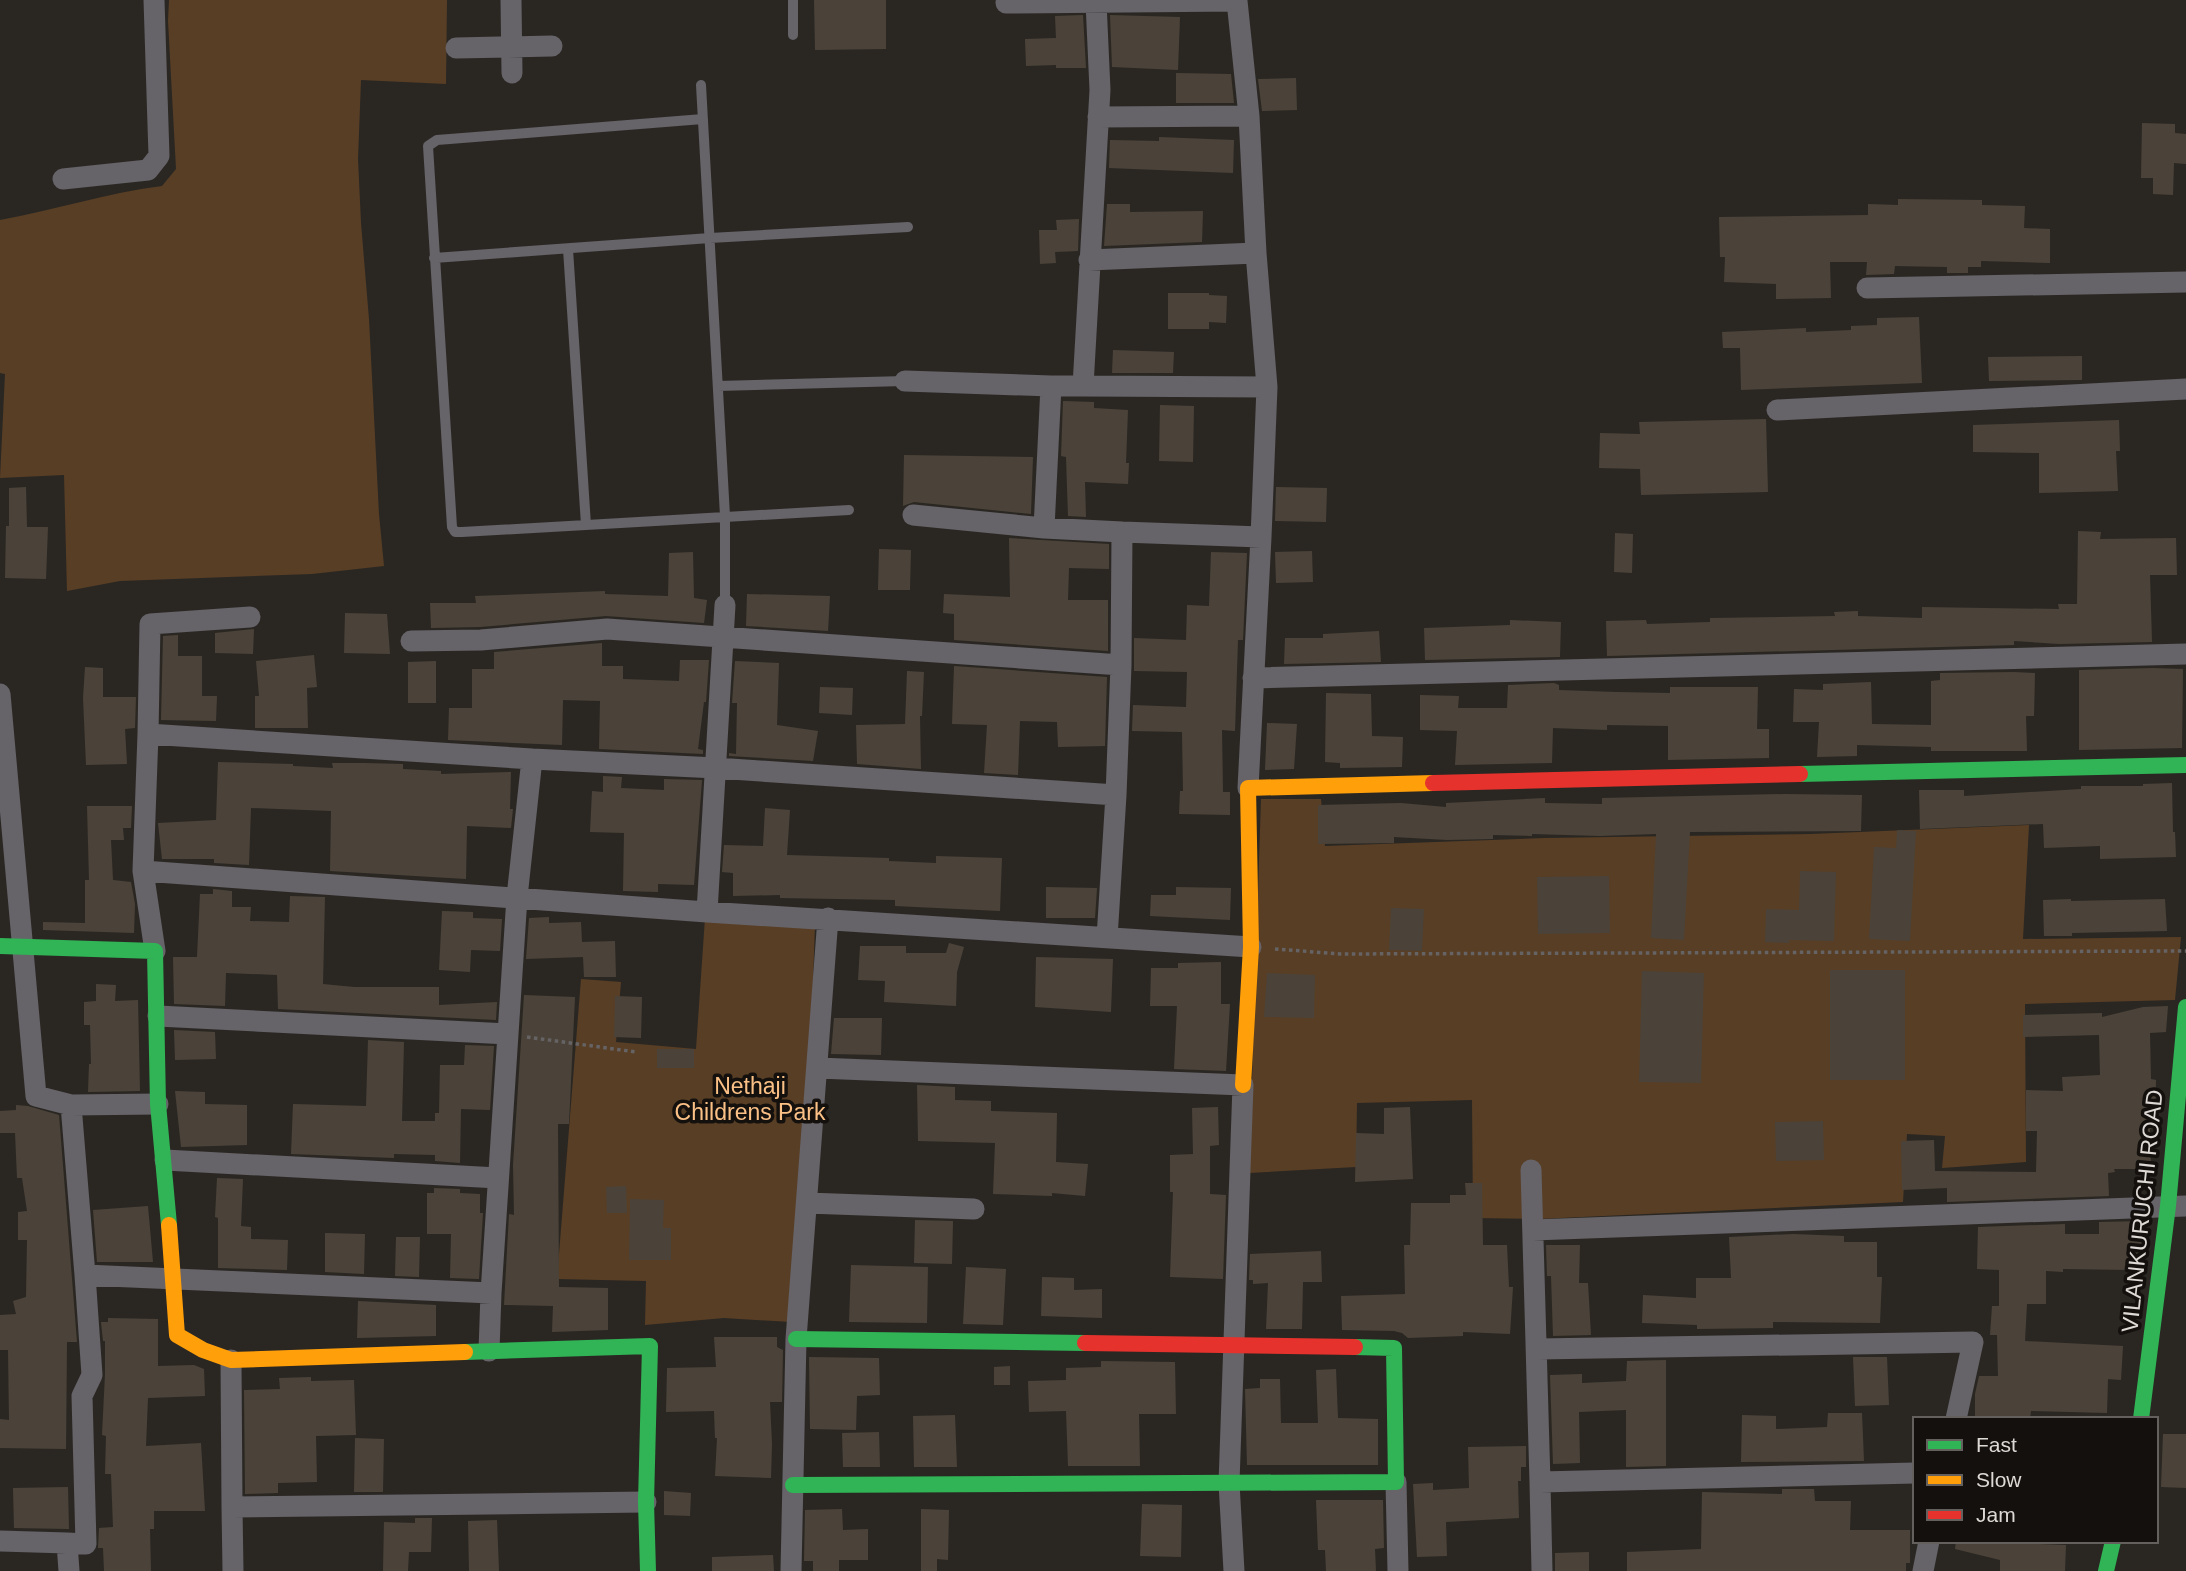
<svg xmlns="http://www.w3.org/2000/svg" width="2186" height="1571" font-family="Arial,sans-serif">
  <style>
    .green { fill: #583e25 }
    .building { fill: #4b4339 }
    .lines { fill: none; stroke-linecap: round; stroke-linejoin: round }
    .path { stroke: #666365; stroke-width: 3.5; stroke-dasharray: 3.5 3.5; stroke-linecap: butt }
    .lane { stroke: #666369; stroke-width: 10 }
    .street { stroke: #666369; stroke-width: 21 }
    .fast { stroke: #30b455; stroke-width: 16 }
    .slow { stroke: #ff9f0a; stroke-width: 16 }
    .jam { stroke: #e5322d; stroke-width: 16 }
    .labels { text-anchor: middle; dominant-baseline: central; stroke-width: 7; stroke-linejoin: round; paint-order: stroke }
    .park-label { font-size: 23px; fill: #fac086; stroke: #13100d }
    .street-label { font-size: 23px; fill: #ded9d5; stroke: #13100d }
  </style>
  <rect width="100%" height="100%" fill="#2a2723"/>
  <path class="green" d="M169 0H447L446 84 361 80 358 159 361 223 369 319 379 514 384 566 312 574 120 581 67 591 64 475 0 478 5 374 0 373V220C54 210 107 193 162 186L176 169 168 21Z
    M1261 799H1321L1325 846 1545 838 1811 834 2029 825 2023 939 2181 937 2175 1000 2025 1004 2026 1162 1942 1168 1945 1136 1907 1134 1903 1202 1539 1219 1473 1218 1472 1100 1357 1103 1356 1167 1249 1173Z
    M705 918 815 924 810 1069 791 1322 724 1318 645 1325 646 1281 557 1279 581 979 621 982 616 1042 696 1049Z"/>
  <path class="building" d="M814 0H886V49L815 50Z
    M1083 15 1086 68H1056V65L1026 66 1025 39 1056 38 1055 16Z
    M1110 15 1180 17 1178 70 1112 67Z
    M1176 73 1231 74 1234 103H1176Z
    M1296 78 1297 110 1262 111 1258 79Z
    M2142 123 2175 124V133L2186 134V164L2174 163 2173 195 2153 194V178H2141Z
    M1159 137 1234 140 1233 173 1109 168 1110 140 1159 141Z
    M1898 199 1982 200V205L2025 206 2024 228 2050 229V263L1981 261V267H1968V273H1947V267L1895 266 1894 274 1866 275 1867 262H1830L1831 298 1776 299V284L1724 282 1725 257H1720L1719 217 1868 215V204L1898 205Z
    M1107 204H1130V212L1203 211 1202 242 1104 246Z
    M1079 219 1078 251 1055 252 1056 263 1040 264 1039 230H1057L1056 220Z
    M1168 293H1209V295L1227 296 1226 323 1209 322V329H1168Z
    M1919 317 1922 383 1741 390 1740 348H1723L1722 332 1806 328V332L1851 330V326L1877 325V318Z
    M1113 350 1174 352 1173 373H1112Z
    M2082 356V380L1989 381 1988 357Z
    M1063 401 1094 402V408L1128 410 1126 463H1129L1128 484 1085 482 1086 517 1068 516 1066 457 1061 456Z
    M1160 405 1194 406 1193 462 1159 461Z
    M1766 419 1768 492 1641 495 1640 469 1599 468 1600 433 1640 434 1639 422Z
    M2119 420 2120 451H2116L2118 491 2039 493V453L1973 452V425Z
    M904 455 1033 457 1031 514 914 502 903 506Z
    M26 487 27 527H48L46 579 5 578 6 526H9V488Z
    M1276 487 1327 488 1326 522 1275 521Z
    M2078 531 2101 532 2100 539 2176 538 2177 575H2150L2152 642 2059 644 2014 641V645L1607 656 1606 621 1646 620 1647 624 1710 622V618L1835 616 1834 612 1858 611V616L1922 618V607L2059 609 2058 604H2077Z
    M1615 533 1633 534 1632 573 1614 572Z
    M1009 538 1109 544V569L1069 568 1068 600H1108V651L954 640V614L943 613 944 594 1010 597Z
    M879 549 911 550 910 590H878Z
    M1312 551 1313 582 1276 583 1275 552Z
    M693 552 694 598 707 600 704 623 606 616 480 627 431 628 430 603H476L475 596 605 591V594L668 596 669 553Z
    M1211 552 1247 553 1243 640H1238L1235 731 1222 730 1223 792H1230V815L1179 814 1180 791H1183L1182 732 1132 731 1133 705 1186 707 1187 672 1134 671V638L1186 640 1187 605 1209 606Z
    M747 594 830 596 828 631 746 626Z
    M345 613 387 614 390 654 344 653Z
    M1510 620 1561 622 1560 657 1425 660 1424 628 1510 625Z
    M254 629 253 654 215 653V633Z
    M1379 631 1381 662 1284 664 1285 638H1323V634Z
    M178 635V656H202V696H217L216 721 161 720 163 636Z
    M602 643V666H623V679L679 681 680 660H709L706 702H704L698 749 703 750V754L599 749 600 701 563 700 562 745 448 740 449 708H472V669H494V652Z
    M314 655 317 687 307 688 308 728H255V696H259L256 661Z
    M436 661V703H408V662Z
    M735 661 779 663 777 725 818 731 813 761 729 756V753L736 754 737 703H732Z
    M954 666 1107 677 1105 746 1058 747 1057 722 1020 721 1018 775 984 773 987 725 952 724Z
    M85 667 103 668V697H136L135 728 125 729 127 764 86 765 83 698Z
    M2153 668 2183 669 2182 748 2079 750V670Z
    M907 671 924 672 922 716H920L921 769 857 764 856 725 905 724Z
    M2014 672 2035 673 2034 716H2026L2027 751H1931V747L1857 745V756L1817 757 1819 722H1793L1794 689 1823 690V684L1871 682 1872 724 1931 725V681L1940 680V673Z
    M1554 683 1559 685V690L1616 692 1670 693V687H1758L1757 729H1769V758L1668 760V726L1607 725V730L1553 728 1552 763 1455 765 1457 731 1420 730V695L1459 696 1458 708H1507L1508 685Z
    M820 687 853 688 852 715 819 713Z
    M1326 693 1371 694 1372 736 1403 737 1402 767 1340 768V763L1325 762Z
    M1267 723 1297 724 1294 769 1265 770Z
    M218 762 293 764V766L333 768 332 763H365L403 764V769L441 771V774L511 772 510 809H513L511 828 467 826 466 879 330 871 331 811 251 808 249 865 214 863V859H162L158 823 216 820Z
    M603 776 622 777 621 788 664 790V779L702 780 694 885 658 884V892L623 891 624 833 590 832 592 791 603 792Z
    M2172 783 2173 832H2175L2176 857 2100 859V846L2044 848 2043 824 1920 829 1919 790H1964V796L2081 789V786H2143V784Z
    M1785 794 1862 795 1861 831 1690 832 1684 940 1651 938 1656 834 1600 836 1532 834V836L1493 835V839L1447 840 1394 837V843L1318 844V805L1401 803 1446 807V803L1545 798V803L1602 804V798Z
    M87 806H132L131 828H123L124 840H111L113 880 131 882 135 904 134 933 43 930V922L85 923V880H89Z
    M765 808 790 810 787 855 889 858V861L936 863V856L1002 858 1000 911 895 906V900L780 898V895L733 896V873L722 872 724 845 763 846Z
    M1897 830 1916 831 1910 941 1869 939 1874 847 1896 848Z
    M1800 871 1836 872 1834 941 1789 940V943L1765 942 1766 909 1799 910Z
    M1609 876 1610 933 1538 934 1537 877Z
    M1046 887 1097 888 1095 918H1046Z
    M1176 887 1231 888 1230 920 1150 916 1151 895H1176Z
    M213 889 232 891V907H251L250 921 289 922 290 896 325 897 323 984 354 987H439V1005L497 1002 496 1020 278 1009 277 975 226 973 225 1006 174 1004 173 957H197L200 894H213Z
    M2071 899V901L2165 899 2167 931 2072 933V936H2044L2043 900Z
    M1391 908 1424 909 1422 951 1389 950Z
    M442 911 473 912V918L502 919 500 951 471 950 470 972 439 970Z
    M549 917V923L581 922 582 942 615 941 616 977H584L583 957 526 959 529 918Z
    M949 943 964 947 957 972 956 1006 884 1002 885 981 858 980 860 946H906V953H946Z
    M1036 957 1113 959 1111 1012 1035 1007Z
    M1221 962V1004H1230L1226 1071 1174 1069 1177 1006H1150L1151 968H1178V963Z
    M1830 970H1905V1080H1830Z
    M1642 971 1704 973 1701 1083 1639 1082Z
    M1267 973 1315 975 1314 1018 1264 1017Z
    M96 984 116 985 115 1001 138 1000 140 1091 88 1092 89 1064H91L90 1025H84V1002L96 1001Z
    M524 995 575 997 569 1124H558L559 1287 608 1288V1330L552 1332 553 1306 504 1305 509 1214 514 1215 513 1165Z
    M615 996 642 997 641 1038 614 1037Z
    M2168 1006 2166 1032 2150 1033 2151 1079 2156 1080 2155 1129H2150L2151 1169H2114L2115 1172 2108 1173 2109 1196 1947 1202V1188L1902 1190 1901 1141 1934 1140 1935 1171 2036 1172 2037 1131H2026V1090L2063 1091 2062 1077 2100 1075 2099 1035 2023 1037V1015L2102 1013V1017L2143 1007Z
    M834 1018H882L881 1055 831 1054Z
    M174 1030 215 1032 216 1059 175 1060Z
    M368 1040 404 1042 402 1121H435V1113H439L440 1065H464L465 1045 494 1046 490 1110 461 1109 460 1163 435 1161V1155L394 1154V1158L291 1154 293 1104 366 1106Z
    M657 1049H694V1068H657Z
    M917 1085 955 1087V1100L991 1101V1111L1057 1113 1056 1162 1088 1164 1085 1196 1052 1193V1196L993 1194 995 1143 918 1141Z
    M175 1091 205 1092V1104L247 1105V1145L181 1147Z
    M16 1105 28 1106 59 1115 77 1342H67L66 1449 0 1448V1419L9 1420 8 1350H0V1315L16 1314 13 1301 26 1297 27 1240H18V1212L27 1211 22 1178H17L15 1133H0V1111L16 1110Z
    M1218 1107 1219 1145 1210 1146V1194L1226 1195 1223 1279 1170 1277 1173 1192H1170V1155L1193 1154 1192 1108Z
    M1410 1107 1413 1179 1355 1182 1356 1133 1384 1134V1108Z
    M1823 1121 1824 1160 1776 1161 1775 1122Z
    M217 1178 243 1179 241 1226 251 1227V1239L288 1240 287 1270 218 1268V1218L215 1217Z
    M1465 1183H1482L1483 1245H1507L1509 1287H1513L1510 1334 1463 1332V1336L1408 1338 1402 1333 1394 1331 1342 1330 1341 1296 1405 1294 1404 1245H1410L1411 1203H1450V1195H1466Z
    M626 1186 627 1213H607L606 1187Z
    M434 1188 460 1189V1193L480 1194V1213H483L479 1279 450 1278 451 1234H427V1193H434Z
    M630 1199 664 1200 663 1228H671V1260H629Z
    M148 1206 153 1262H97L93 1210Z
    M915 1220 953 1221 952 1264 914 1263Z
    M2145 1221 2143 1260H2131L2130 1270 2063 1269V1272L2046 1271V1304H2027L2025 1341 2123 1346 2121 1380 2108 1379 2107 1413 2031 1411 2030 1419H1975V1394L1979 1376H1998L1997 1335H1990L1992 1306H1999V1270L1977 1269 1978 1227 2065 1224V1234H2099V1222Z
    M325 1233 365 1234 364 1274 325 1272Z
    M1793 1234 1844 1236V1242H1877V1277H1882L1880 1323 1773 1322V1328L1697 1329V1325L1642 1323 1643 1295 1696 1298V1278H1731L1729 1237Z
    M396 1237H420L419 1277 395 1276Z
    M1546 1245H1580L1579 1283H1588L1591 1335 1553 1336 1551 1276H1547Z
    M1321 1251 1322 1282H1303L1302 1329H1266L1268 1283 1253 1284V1280H1249L1250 1254Z
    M851 1265 928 1267 927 1323 849 1322Z
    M966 1267 1006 1269 1003 1325 963 1324Z
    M1042 1277 1074 1278V1290L1102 1289V1318L1041 1316Z
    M358 1301 436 1305V1336L357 1338Z
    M108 1318 158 1319V1366L194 1365 204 1369 205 1396 148 1398 146 1446 201 1443 205 1511H154V1529H150L151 1571H104L103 1548H98L99 1528 113 1527 111 1474H105L106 1436 102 1435 105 1374V1341H103L101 1322H108Z
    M714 1337H777V1347L783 1350 782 1402H770L772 1444 771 1478 715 1476 717 1438H715L714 1411 666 1412 667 1368 716 1367Z
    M809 1357 879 1358 880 1395 857 1396 856 1430 810 1429Z
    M1853 1357H1887L1889 1405 1855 1406Z
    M1666 1360V1466L1626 1467V1410L1579 1412 1580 1463 1553 1464 1550 1375 1582 1374V1383L1626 1381 1627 1361Z
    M1101 1361 1175 1362 1176 1414H1139L1140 1466H1068L1066 1411 1029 1412 1028 1381 1066 1380V1368L1101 1367Z
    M1010 1366V1385H994V1367Z
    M1336 1369 1338 1418 1378 1419V1465H1247L1245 1389 1260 1388V1379H1280L1281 1423H1318L1316 1370Z
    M311 1377V1381L354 1380 356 1435 316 1436 317 1482 278 1483V1493L245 1494 244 1390 280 1389 279 1378Z
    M1828 1413H1862L1864 1461 1741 1462 1742 1415 1776 1416V1429L1827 1427Z
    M955 1415 957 1467H914L913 1416Z
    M879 1432 880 1467H843L842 1433Z
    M2163 1434H2186V1488L2161 1487Z
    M355 1438 384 1439 383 1492H354Z
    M1526 1446V1467H1521V1481H1518L1519 1518 1446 1522 1447 1556 1417 1557 1413 1484 1433 1483V1490L1469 1488 1468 1447Z
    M68 1487 69 1529 14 1528 13 1488Z
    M1782 1489H1814L1815 1501H1851L1850 1530H1910V1563H1906V1571H1627V1552L1701 1549 1702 1492 1782 1494Z
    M664 1491 691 1493 690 1516 664 1515Z
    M1316 1500H1383L1384 1548 1375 1549 1376 1571H1326L1325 1550H1318Z
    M1142 1504 1182 1505 1181 1557 1140 1556Z
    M842 1509 843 1530 868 1529V1560H839V1571H813V1561H804L805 1510Z
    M921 1509 949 1510 948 1560 937 1559V1571H921Z
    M415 1518H432L431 1552H409L408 1571H383L384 1522 415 1523Z
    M497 1520 499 1571H469L468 1521Z
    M1956 1541 2066 1545 2065 1571H2000V1560L1955 1549Z
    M1589 1552V1571H1555V1553Z
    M773 1555 774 1571H712V1557Z"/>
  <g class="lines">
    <path class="path" d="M1275 949 1341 954 2186 951
      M527 1037 636 1052"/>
    <path class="lane" d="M793 35V0
      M701 85 725 516V605
      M703 119 437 140 428 146 452 527 455 532H462L849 510
      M568 249 586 525
      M434 258 710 238 908 227
      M718 386 905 381"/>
    <path class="street" d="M511 0 512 73
      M1096 2 1100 90 1083 386 1267 387
      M1006 3 1237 1 1249 116 1256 253 1267 387 1261 537
      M456 48 552 46
      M1098 117 1249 116
      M63 179 148 170 159 156 154 0
      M1089 260 1256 253
      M1867 288 2186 282
      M905 381 1051 386
      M1777 410 2186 389
      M913 515 1044 528 1122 532 1121 665
      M1044 528 1051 386H1083
      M1122 532 1261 537 1248 788
      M411 641 481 640 607 629 1121 665 1116 795
      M1253 678 2186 654
      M0 694 36 1096 71 1105
      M148 734 150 624 250 617
      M532 759 716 768 1116 795 1107 938
      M143 871 148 734 532 759 517 897 491 1293 489 1351
      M707 912 725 605
      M155 951 143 871 707 912 1251 947
      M158 1016 508 1034
      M818 1068 1243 1085 1229 1483 1234 1571
      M165 1160 498 1178
      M1531 1170 1540 1482 1915 1473
      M807 1203 974 1209
      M1533 1230 2186 1206
      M85 1275 71 1105 158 1104
      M1538 1349 1973 1342 1956 1419
      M231 1360 232 1507 646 1502
      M1396 1482 1398 1571
      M1540 1482 1542 1571
      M232 1507 233 1571
      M0 1541 67 1543 69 1571
      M67 1543 86 1544 82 1396 92 1375 85 1275 491 1293
      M791 1571 796 1339 828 918
      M1923 1571 1929 1541"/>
    <path class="fast" d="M1800 774 2186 765
      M0 946 155 951 158 1104 169 1225
      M796 1339 1085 1343
      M465 1352 650 1346 646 1502 648 1571
      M2141 1419 2168 1206 2186 1007
      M793 1485 1396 1482 1394 1348 1355 1347
      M2106 1571 2113 1541"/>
    <path class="slow" d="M1243 1085 1251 947 1248 788 1433 783
      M169 1225 177 1335 203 1350 231 1360 465 1352"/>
    <path class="jam" d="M1433 783 1800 774
      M1085 1343 1355 1347"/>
  </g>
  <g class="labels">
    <g class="park-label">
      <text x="750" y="1086">Nethaji<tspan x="750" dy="26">Childrens Park</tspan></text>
    </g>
    <g class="street-label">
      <text transform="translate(2142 1211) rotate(-84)">VILANKURUCHI ROAD</text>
    </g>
  </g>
  <rect x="1913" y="1417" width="245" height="126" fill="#13100d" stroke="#64605d" stroke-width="2"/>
  <rect x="1927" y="1440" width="35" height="10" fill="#30b455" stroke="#64605d" stroke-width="2"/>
  <text x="1976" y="1452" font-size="21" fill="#ded9d5">Fast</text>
  <rect x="1927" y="1475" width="35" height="10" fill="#ff9f0a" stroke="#64605d" stroke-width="2"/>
  <text x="1976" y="1487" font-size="21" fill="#ded9d5">Slow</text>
  <rect x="1927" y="1510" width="35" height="10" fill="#e5322d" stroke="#64605d" stroke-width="2"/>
  <text x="1976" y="1522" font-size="21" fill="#ded9d5">Jam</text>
</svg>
